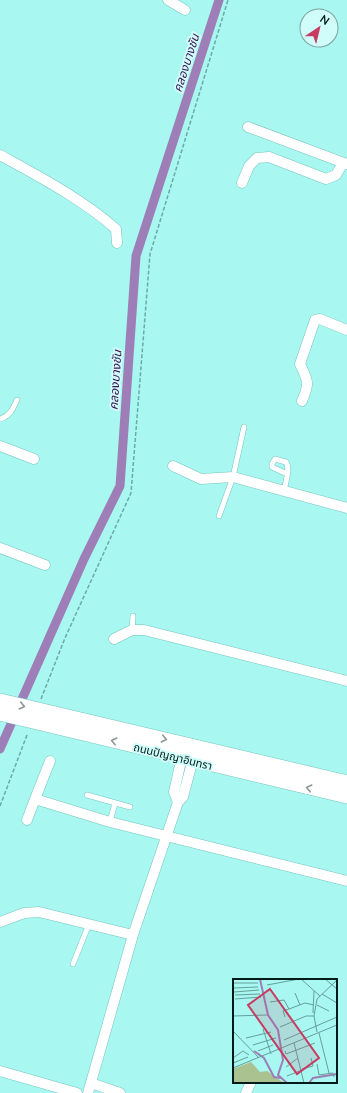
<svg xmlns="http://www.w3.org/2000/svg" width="347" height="1093" font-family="Lato,'Noto Sans Thai',sans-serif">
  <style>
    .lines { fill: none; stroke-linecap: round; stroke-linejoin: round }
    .canal { stroke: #9d7eb7; stroke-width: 9 }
    .service-casing { stroke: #77c4be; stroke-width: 6 }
    .minor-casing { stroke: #77c4be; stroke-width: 11 }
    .secondary-casing { stroke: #77c4be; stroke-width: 16 }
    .path { stroke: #6daaa5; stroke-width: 1.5; stroke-dasharray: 4 2; stroke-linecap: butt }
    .service { stroke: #fff; stroke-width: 5 }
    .minor { stroke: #fff; stroke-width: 10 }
    .secondary { stroke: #fff; stroke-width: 15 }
    .oneway { stroke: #8c9898 }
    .labels { text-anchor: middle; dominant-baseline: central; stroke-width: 4; stroke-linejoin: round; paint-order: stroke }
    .street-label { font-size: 11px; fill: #001b19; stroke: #d0fdf9 }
    .water-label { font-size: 12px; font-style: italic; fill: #3b1055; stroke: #d0fdf9 }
    .inset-river { fill: none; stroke: #9d7eb7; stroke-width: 2 }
    .inset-road { fill: none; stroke: #659f9a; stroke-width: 1 }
    .view { fill: #c93a61; fill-opacity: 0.15; stroke: #c93a61; stroke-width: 2 }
    .inset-edge { fill: none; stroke: #001b19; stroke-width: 2 }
  </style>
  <rect width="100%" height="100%" fill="#a8f7f0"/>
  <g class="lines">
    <path class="canal" d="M0 749 84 559 120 486 136 256 219 0"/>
    <defs>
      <path id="service" d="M0 419C10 416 13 409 17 400
        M284 491C285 483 291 469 286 462L275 459 272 464V467L287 474
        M219 516 233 477 244 427
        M132 630 133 616
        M87 795 130 807
        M110 822 115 803
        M73 964 89 924"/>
      <path id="minor" d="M168 0 185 10
        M248 127 347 164
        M0 155C40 177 82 199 116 229L117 243
        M242 183 249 166 257 158 269 157 326 179 336 175 343 163
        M302 401C310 383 308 381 300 364L315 320 320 319 347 330
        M0 446 34 459
        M173 466 201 479 233 477 347 508
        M0 548 45 565
        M114 639 132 630H144L347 681
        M50 761 35 799 110 822 347 881
        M178 802 174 792 183 752
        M27 820 35 799
        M0 922 24 913 39 912 133 935
        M0 1071 77 1093
        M91 1083 120 1093
        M88 1093 133 935 178 802 183 797 194 755
        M246 1093 251 1082"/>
      <path id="secondary" d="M0 701 347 783
        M0 713 347 796"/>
    </defs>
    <use href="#service" class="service-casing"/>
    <use href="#minor" class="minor-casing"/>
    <use href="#secondary" class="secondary-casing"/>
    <path class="path" d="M41 699 65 638 131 493 150 254 228 0
      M0 806 27 735"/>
    <use href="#service" class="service"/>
    <use href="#minor" class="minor"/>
    <use href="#secondary" class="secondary"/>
  </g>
  <defs><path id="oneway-chevron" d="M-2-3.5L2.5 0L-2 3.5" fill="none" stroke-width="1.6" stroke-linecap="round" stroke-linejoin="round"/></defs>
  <g class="oneway">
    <use href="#oneway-chevron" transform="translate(22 706) rotate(13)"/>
    <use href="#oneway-chevron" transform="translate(164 739) rotate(13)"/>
    <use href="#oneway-chevron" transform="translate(114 741) rotate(-167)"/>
    <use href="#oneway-chevron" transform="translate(309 788) rotate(-167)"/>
  </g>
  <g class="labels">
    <g class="street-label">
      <text transform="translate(173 756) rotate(14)">ถนนปัญญาอินทรา</text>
    </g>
    <g class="water-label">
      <text transform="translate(186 63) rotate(-72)">คลองบางชัน</text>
      <text transform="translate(115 380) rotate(-86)">คลองบางชัน</text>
    </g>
  </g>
  <g transform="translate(233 979)">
    <rect width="104" height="104" fill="#a8f7f0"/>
    <path d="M18 83 27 93 34 92 51 104H0V90Z" fill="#a9c28f"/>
    <path class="inset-river" d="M27 0 35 36 45 51 50 81 45 96 54 104M21 72 31 79 41 98 48 99M76 104 80 99 104 95"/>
    <path class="inset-road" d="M68 0 87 17M92 0 104 10M0 4H25M34 6 66 0M1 9 25 8M1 13 26 11M62 14 67 26M89 15 104 24M2 16 27 15M2 20 28 18M37 23 51 21 56 30 72 24 81 26M84 26 96 32M80 34 81 12M0 37 34 36M52 38 50 32 56 30M47 48 73 37H81M30 50 38 75M0 52 26 79M84 53 81 37 84 20 104 1M86 54 96 94M13 59 38 53M51 61 104 38M61 64 71 104M20 66 43 59M25 72 40 66M52 72 53 75 82 64M0 79 10 72 16 76M0 84 15 78M84 85 86 96 100 94 101 98M53 88 65 79M0 89 104 46M69 90 80 87 78 79M54 97 69 91"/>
    <path class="view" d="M37 10 86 79 64 95 15 26Z"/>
    <rect width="104" height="104" class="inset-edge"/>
  </g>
  <g transform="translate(319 28) rotate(35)"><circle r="19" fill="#d0fdf9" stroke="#7da39f"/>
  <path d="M0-3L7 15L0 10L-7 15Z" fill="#c93a61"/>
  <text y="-6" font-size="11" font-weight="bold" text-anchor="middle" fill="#001b19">N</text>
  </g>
</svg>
